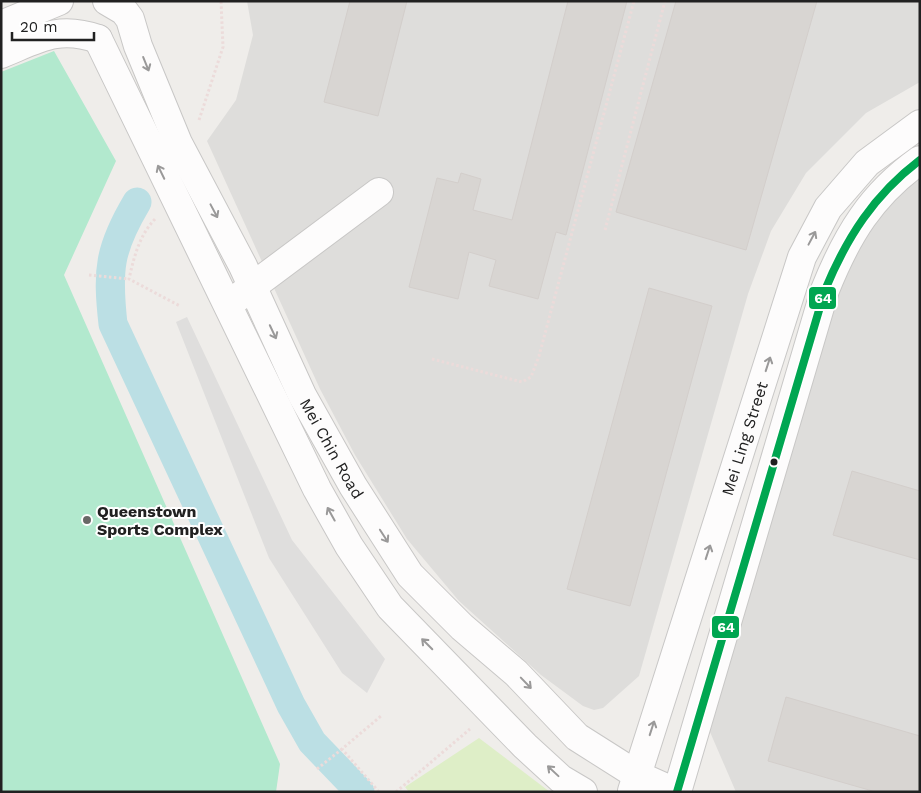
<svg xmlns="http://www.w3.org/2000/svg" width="921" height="793" font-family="'Work Sans',sans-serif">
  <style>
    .residential { fill: #dedddb }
    .grass { fill: #deeec7 }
    .pitch { fill: #b2e9ce }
    .parking { fill: #dfdedd }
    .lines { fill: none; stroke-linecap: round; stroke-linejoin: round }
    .canal { stroke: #bbdfe4; stroke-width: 29 }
    .building { fill: #d8d5d2; stroke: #d3cecb }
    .minor-casing { stroke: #c8c7c6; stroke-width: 30 }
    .path { stroke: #ecdbda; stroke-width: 3; stroke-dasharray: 2.5 2.5; stroke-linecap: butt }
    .minor { stroke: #fdfcfc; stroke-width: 28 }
    .bus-1-casing { stroke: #fff; stroke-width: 11 }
    .bus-1 { stroke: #00a651; stroke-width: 8 }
    .oneway { stroke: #9a9999 }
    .bus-dot { fill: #212121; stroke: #fff; stroke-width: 2 }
    .poi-dot { fill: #696867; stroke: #fff; stroke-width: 2 }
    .labels { text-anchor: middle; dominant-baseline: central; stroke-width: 4; stroke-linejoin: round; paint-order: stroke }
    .street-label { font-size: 16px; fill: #212121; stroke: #fff }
    .poi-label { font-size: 16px; font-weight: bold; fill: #212121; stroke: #fff; text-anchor: start }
    .line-badge { stroke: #fff; stroke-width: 2 }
    .badge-label { font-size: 14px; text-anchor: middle; font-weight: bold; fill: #fff }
  </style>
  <rect width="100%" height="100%" fill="#efedea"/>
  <path class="residential" d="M247 1H920V82L866 113 806 173 771 231 748 294 639 676 603 708 594 710 583 706 541 675 459 601 407 539 355 455 320 389 207 141 236 100 253 35Z
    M920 176V792H736L710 732 840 279 866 228 907 185Z"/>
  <path class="grass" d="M479 738 550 792H409L405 787Z"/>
  <path class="pitch" d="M54 51 116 161 64 275 280 764 276 792H1V72Z"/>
  <path class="parking" d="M187 317 292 540 385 659 367 693 342 673 269 558 176 322Z"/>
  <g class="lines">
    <path class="canal" d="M137 202C109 249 107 270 113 324L291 705 312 742 360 792"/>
  </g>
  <path class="building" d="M350 1H407L378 116 324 102Z
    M568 1H627L566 235 556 232 538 299 489 286 496 260 469 252 458 299 409 287 437 178 458 183 461 173 481 179 473 210 512 220Z
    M676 1H817L746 250 616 212Z
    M649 288 712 306 630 606 567 589Z
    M852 471 920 491V560L833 535Z
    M786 697 920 736V792H876L768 761Z"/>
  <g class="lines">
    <defs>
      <g id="minor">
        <path id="s1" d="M107 1 124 11 130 19 138 46 178 143 243 266 302 395 353 486 410 575 462 627 516 673 577 737 637 775 675 792"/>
        <path d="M1 25 59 1"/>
        <path d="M98 39 317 489 349 546 390 607 525 746 561 779 583 792"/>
        <path d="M1 54C38 39 58 25 98 39"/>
        <path d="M237 298 379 192"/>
        <path id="s2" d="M632 791 802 257 828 208 867 163 920 124"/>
        <path d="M677 792 825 290C847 235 871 195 920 160"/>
      </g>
    </defs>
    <use href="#minor" class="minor-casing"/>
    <path class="path" d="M199 120 223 47 221 1
      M155 219C139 236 134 257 129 279L180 306
      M605 230 665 1
      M89 275 129 279
      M432 359 522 382 531 377 539 356 634 1
      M317 769 342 749
      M379 792 342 749 381 716
      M396 792 470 729"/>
    <use href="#minor" class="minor"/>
    <defs>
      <path id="bus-1" d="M677 792 825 290C847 237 874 195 920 160"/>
    </defs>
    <use href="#bus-1" class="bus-1-casing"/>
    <use href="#bus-1" class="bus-1"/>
  </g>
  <defs><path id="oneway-shaft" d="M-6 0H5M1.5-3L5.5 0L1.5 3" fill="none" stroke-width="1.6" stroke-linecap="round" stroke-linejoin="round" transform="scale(1.25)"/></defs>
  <g class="oneway">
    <use href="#oneway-shaft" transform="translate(146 64) rotate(68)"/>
    <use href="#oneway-shaft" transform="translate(161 172) rotate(-116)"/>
    <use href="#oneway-shaft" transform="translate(214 211) rotate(62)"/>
    <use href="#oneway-shaft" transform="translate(812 238) rotate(-62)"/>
    <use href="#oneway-shaft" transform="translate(273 332) rotate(65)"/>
    <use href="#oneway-shaft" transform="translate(768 364) rotate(-72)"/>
    <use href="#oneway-shaft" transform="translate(331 514) rotate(-119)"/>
    <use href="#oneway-shaft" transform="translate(384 536) rotate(57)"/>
    <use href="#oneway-shaft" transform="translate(708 552) rotate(-72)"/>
    <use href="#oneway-shaft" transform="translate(427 644) rotate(-135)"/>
    <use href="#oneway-shaft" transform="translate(526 683) rotate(46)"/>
    <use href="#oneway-shaft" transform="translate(652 728) rotate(-72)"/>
    <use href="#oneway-shaft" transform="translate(553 771) rotate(-137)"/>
  </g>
  <circle class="bus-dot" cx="774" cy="462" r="4.5"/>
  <circle class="poi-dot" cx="87" cy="520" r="5"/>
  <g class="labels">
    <g class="street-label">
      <text stroke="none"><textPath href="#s2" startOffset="370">Mei Ling Street</textPath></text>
      <text stroke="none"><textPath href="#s1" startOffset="505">Mei Chin Road</textPath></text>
    </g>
    <g class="poi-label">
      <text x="97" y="511">Queenstown<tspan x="97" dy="18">Sports Complex</tspan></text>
    </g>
  </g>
  <g class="line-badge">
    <rect x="808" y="286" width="29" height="24" rx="5" fill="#00a651"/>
    <rect x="711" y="615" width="29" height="24" rx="5" fill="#00a651"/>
  </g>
  <g class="badge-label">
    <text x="823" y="303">64</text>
    <text x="726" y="632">64</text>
  </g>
  <rect width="921" height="793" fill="none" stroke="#212121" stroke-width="5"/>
  <path d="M12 32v8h82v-8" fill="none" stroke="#212121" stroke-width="2.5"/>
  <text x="20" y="32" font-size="15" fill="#212121" stroke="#ffffff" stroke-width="4" paint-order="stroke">20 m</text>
</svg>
